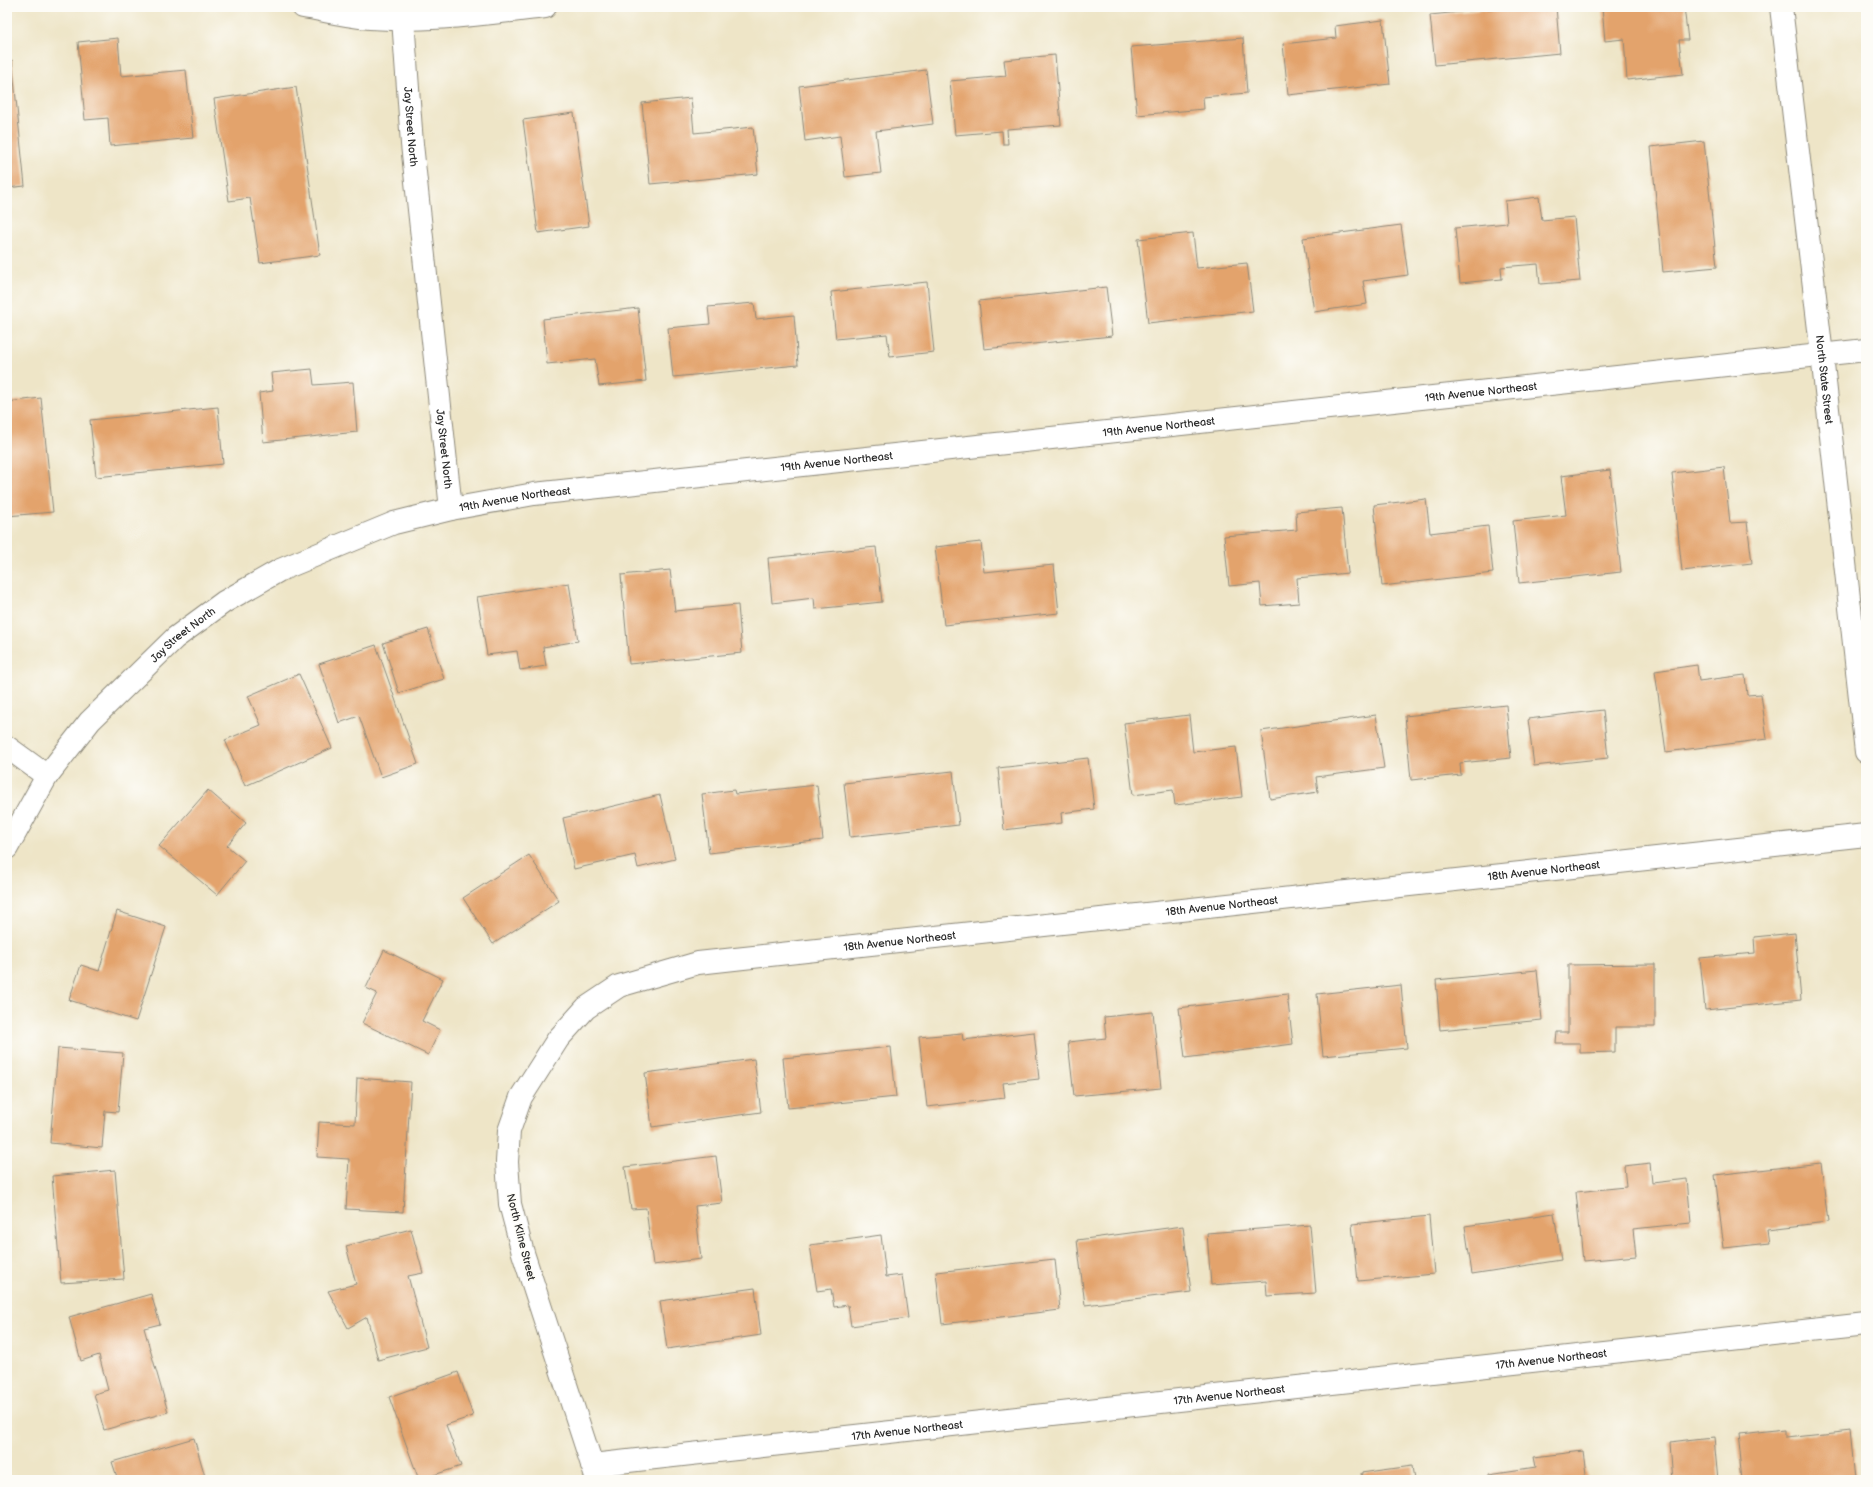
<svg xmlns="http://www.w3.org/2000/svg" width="1873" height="1487" font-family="'Balsamiq Sans',sans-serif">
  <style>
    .building { fill: #e3a36c }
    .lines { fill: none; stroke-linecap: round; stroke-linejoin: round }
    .minor-casing { stroke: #8c8879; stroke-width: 24 }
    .tertiary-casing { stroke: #8c8879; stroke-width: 24 }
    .minor { stroke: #fff; stroke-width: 22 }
    .tertiary { stroke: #fff; stroke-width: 22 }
    .labels { text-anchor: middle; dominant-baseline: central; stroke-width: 3; stroke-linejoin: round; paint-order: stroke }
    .street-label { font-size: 11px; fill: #2b2b2b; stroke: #fdfcf7 }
  </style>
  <rect width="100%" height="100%" fill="#fdfcf7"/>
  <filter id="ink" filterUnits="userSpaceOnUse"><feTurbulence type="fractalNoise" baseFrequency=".025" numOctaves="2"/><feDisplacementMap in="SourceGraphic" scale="8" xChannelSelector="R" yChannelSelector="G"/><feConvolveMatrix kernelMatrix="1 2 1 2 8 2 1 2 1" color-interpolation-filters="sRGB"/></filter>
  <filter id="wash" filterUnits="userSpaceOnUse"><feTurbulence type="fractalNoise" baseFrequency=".012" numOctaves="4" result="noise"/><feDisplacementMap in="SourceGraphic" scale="16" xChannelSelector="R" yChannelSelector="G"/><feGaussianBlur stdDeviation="0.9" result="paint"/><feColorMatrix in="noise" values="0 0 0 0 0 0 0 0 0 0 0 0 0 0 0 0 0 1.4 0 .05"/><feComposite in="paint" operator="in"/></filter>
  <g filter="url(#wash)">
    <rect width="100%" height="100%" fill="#eee5c7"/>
    <g id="blocks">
      <path class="building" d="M1509 7H1556L1560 53 1435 65 1430 15Z
        M1602 7H1684L1688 40H1679L1683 74 1627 80 1624 39 1605 41Z
        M1383 20 1390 84 1288 95 1283 44 1336 38 1335 26Z
        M118 38 121 76 186 70 193 138 110 146 108 118 85 120 78 42Z
        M1243 38 1247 93 1203 97 1204 109 1137 115 1131 47Z
        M1055 55 1061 125 1007 129 1008 144H1003L1002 131 955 135 950 81 1006 76 1004 60Z
        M12 60 25 186 7 188V61Z
        M926 70 933 124 876 131 881 173 845 177 840 136 805 141 799 86Z
        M296 87 320 255 260 263 250 198 229 201 214 99Z
        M691 98 694 133 753 127 758 174 650 184 642 103Z
        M574 113 589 226 538 233 523 120Z
        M1704 141 1717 267 1663 272 1651 147Z
        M1539 197 1542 220 1574 217 1580 281 1540 284 1538 264 1501 267 1502 279 1460 283 1455 228 1507 223 1505 201Z
        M1401 225 1408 275 1363 281 1367 304 1314 312 1303 238Z
        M1193 233 1197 268 1247 263 1253 311 1148 323 1138 239Z
        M927 282 934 352 890 357 887 334 836 339 831 292Z
        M1106 287 1112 336 984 349 979 301Z
        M754 303 756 319 794 315 798 365 673 377 668 328 710 324 708 307Z
        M638 308 646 381 599 386 595 359 547 364 543 319Z
        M312 369 314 385 353 382 357 432 263 442 259 393 273 391 271 373Z
        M41 398 53 512 7 516V402Z
        M218 407 223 464 96 477 90 420Z
        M1724 467 1730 523 1747 522 1752 563 1682 571 1672 473Z
        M1610 470 1621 572 1519 583 1513 521 1566 515 1561 476Z
        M1426 499 1430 533 1488 526 1493 573 1382 586 1374 505Z
        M1342 508 1348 573 1297 578 1299 603 1262 606 1260 583 1229 586 1224 536 1297 530 1296 512Z
        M981 542 984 572 1054 565 1059 613 944 625 935 547Z
        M876 547 882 602 815 609 814 598 772 603 768 558Z
        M670 570 675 611 738 605 742 653 629 664 621 575Z
        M569 583 578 641 543 647 546 666 520 670 517 651 487 655 477 597Z
        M428 629 444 679 399 693 383 643Z
        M376 645 418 764 381 777 359 716 339 723 319 664Z
        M1697 665 1699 681 1745 675 1747 695 1761 694 1767 739 1666 752 1655 671Z
        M299 674 332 748 245 786 225 740 261 725 248 696Z
        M1506 705 1511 758 1460 763 1461 775 1411 780 1405 716Z
        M1603 710 1608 758 1534 766 1528 719Z
        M1189 715 1193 752 1236 747 1242 797 1175 805 1173 790 1133 795 1124 723Z
        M1376 715 1384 768 1316 777 1318 792 1270 799 1261 731Z
        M1088 758 1094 809 1061 813 1062 823 1004 830 998 768Z
        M953 771 959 825 850 837 844 783Z
        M817 785 823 840 709 853 702 794 734 790 735 794Z
        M208 790 246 823 227 846 245 861 217 895 159 846Z
        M660 795 675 859 638 868 635 855 574 869 563 818Z
        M529 855 559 901 493 944 463 898Z
        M117 911 166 927 136 1021 69 1000 81 965 99 971Z
        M1795 933 1801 1000 1705 1010 1700 958 1755 953 1754 937Z
        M384 950 443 979 422 1021 440 1030 428 1055 362 1023 377 993 366 988Z
        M1655 964V1027H1615V1052L1580 1053V1043H1556L1557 1032H1568V965Z
        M1537 970 1542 1020 1440 1030 1436 980Z
        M1401 985 1407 1048 1323 1056 1317 994Z
        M1287 994 1293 1044 1185 1058 1179 1008Z
        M1153 1012 1161 1088 1074 1096 1068 1042 1106 1038 1104 1017Z
        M1034 1032 1039 1079 1003 1083 1005 1098 927 1107 919 1037 962 1033 963 1040Z
        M891 1047 896 1097 788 1108 783 1058Z
        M58 1048 123 1053 118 1112 105 1111 102 1148 50 1143Z
        M754 1059 761 1112 652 1127 645 1073Z
        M357 1078 411 1082 403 1212 346 1209 349 1159 317 1157 319 1122 355 1124Z
        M716 1156 722 1203 695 1206 701 1259 653 1265 646 1208 631 1209 625 1167Z
        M1650 1163 1652 1183 1687 1179 1691 1223 1633 1229 1636 1256 1583 1261 1576 1192 1626 1187 1624 1166Z
        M1821 1163 1828 1222 1768 1229 1770 1243 1724 1248 1715 1175Z
        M115 1170 124 1279 61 1283 52 1176Z
        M1554 1213 1561 1260 1472 1274 1465 1226Z
        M1429 1216 1434 1274 1358 1281 1352 1224Z
        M1310 1225 1316 1293 1267 1296 1266 1281 1211 1285 1207 1233Z
        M1183 1226 1191 1292 1085 1305 1077 1240Z
        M411 1229 423 1273 408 1276 427 1347 378 1360 367 1317 348 1328 328 1291 356 1284 346 1246Z
        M881 1235 886 1277 902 1275 908 1318 851 1326 848 1305 834 1307 831 1289 817 1291 810 1245Z
        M1055 1259 1060 1310 942 1324 936 1272Z
        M755 1288 761 1335 667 1349 660 1301Z
        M151 1294 160 1324 144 1328 168 1412 104 1430 94 1394 108 1390 99 1355 81 1361 69 1317Z
        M458 1372 473 1416 446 1425 461 1466 419 1480 389 1397Z
        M1787 1430V1437L1852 1430 1857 1480H1742L1737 1435Z
        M1715 1437 1719 1480H1672L1669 1442Z
        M194 1438 206 1480H118L112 1462Z
        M1583 1451 1587 1480H1490L1489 1474 1536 1467 1534 1457Z
        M1412 1466 1414 1480H1362L1361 1473Z"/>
    </g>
  </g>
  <g filter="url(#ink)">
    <use href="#blocks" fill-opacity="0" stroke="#8c8879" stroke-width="1"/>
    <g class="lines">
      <defs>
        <g id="minor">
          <path d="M303 7C322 10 341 15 360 17 421 23 484 14 545 7"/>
          <path id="s1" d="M403 19 412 144 451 509"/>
          <path d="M7 747 47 776"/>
          <path id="s2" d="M7 848 47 776 90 721 175 638 224 602 280 570 394 523 451 509 534 494 1866 350"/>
          <path id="s3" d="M592 1465 1866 1324"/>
          <path id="s4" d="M597 1480 523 1253 510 1204 507 1162 509 1131 521 1097 558 1039 586 1008 619 986 698 963 1866 835"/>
        </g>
        <g id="tertiary">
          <path id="s5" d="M1781 7 1822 355 1866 752"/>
        </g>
      </defs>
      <use href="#minor" class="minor-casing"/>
      <use href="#tertiary" class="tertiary-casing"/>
      <use href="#minor" class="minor"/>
      <use href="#tertiary" class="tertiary"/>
    </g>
  </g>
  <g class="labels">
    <g class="street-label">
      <text stroke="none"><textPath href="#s1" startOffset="108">Jay Street North</textPath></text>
      <text stroke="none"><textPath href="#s5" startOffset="375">North State Street</textPath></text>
      <text stroke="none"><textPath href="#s2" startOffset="1615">19th Avenue Northeast</textPath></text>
      <text stroke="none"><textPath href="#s2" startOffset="1291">19th Avenue Northeast</textPath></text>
      <text stroke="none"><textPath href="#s1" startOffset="432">Jay Street North</textPath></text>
      <text stroke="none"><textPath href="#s2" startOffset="967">19th Avenue Northeast</textPath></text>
      <text stroke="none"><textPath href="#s2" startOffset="643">19th Avenue Northeast</textPath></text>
      <text stroke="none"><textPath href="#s2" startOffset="279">Jay Street North</textPath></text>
      <text stroke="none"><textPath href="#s4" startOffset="1482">18th Avenue Northeast</textPath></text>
      <text stroke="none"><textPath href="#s4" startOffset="1158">18th Avenue Northeast</textPath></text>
      <text stroke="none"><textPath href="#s4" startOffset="834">18th Avenue Northeast</textPath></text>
      <text transform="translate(521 1237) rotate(76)">North Kline Street</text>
      <text stroke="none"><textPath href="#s3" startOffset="965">17th Avenue Northeast</textPath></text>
      <text stroke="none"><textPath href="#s3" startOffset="641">17th Avenue Northeast</textPath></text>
      <text stroke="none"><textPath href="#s3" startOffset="317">17th Avenue Northeast</textPath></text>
    </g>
  </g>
  <rect width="1873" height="1487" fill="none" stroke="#fdfcf7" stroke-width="24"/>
</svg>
